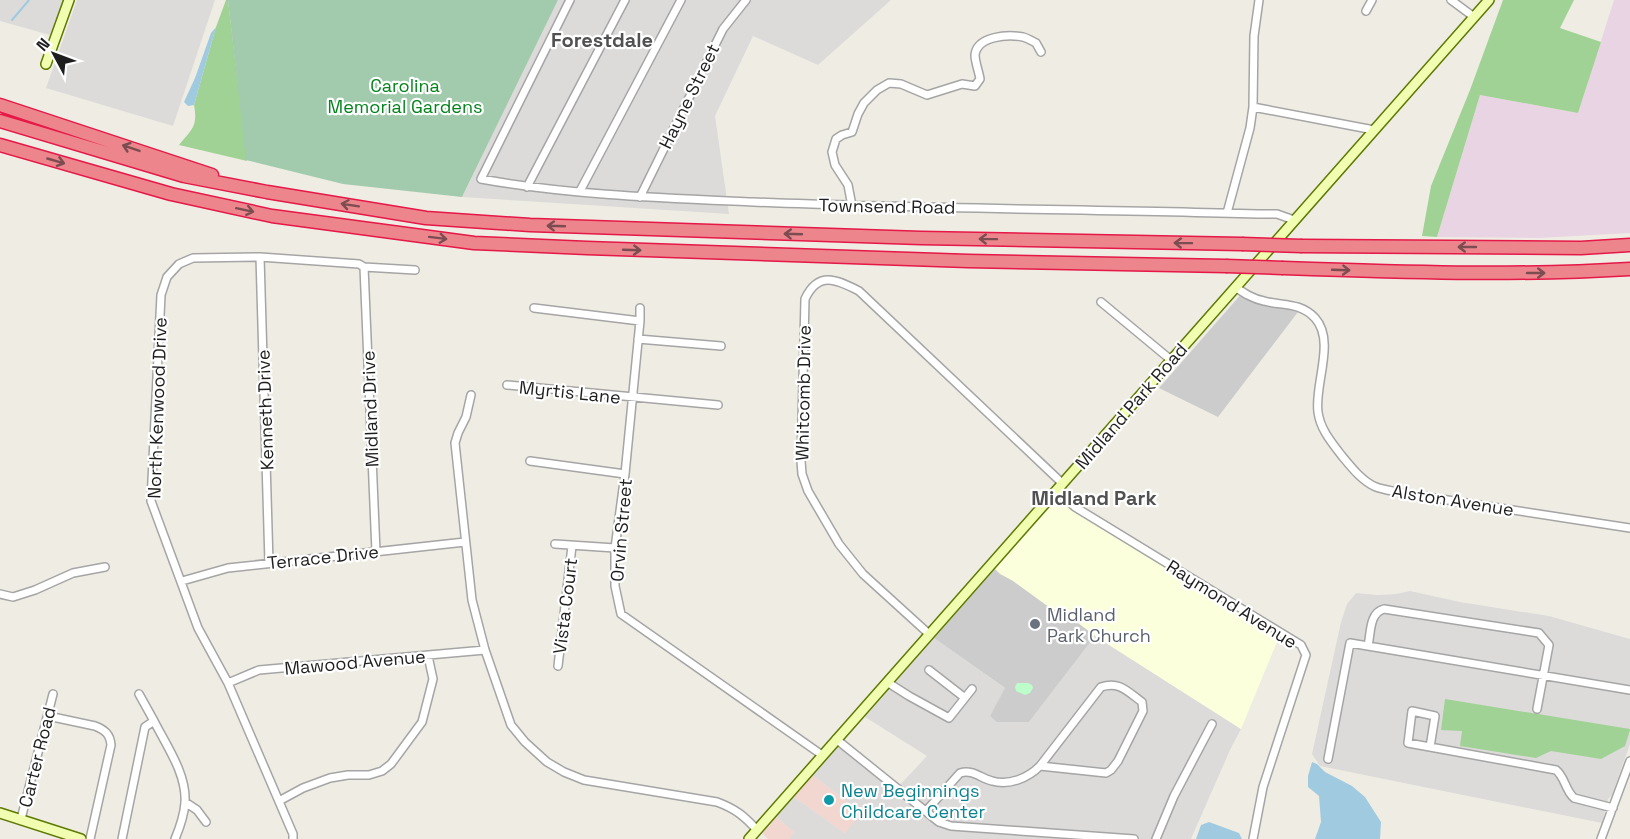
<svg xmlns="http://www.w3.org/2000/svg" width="1630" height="839" font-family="'Space Grotesk',sans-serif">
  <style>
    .residential { fill: #dcdbda }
    .commercial { fill: #f2d6d0 }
    .industrial { fill: #e9d4e3 }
    .education { fill: #fbffdc }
    .religious { fill: #ccc }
    .forest { fill: #9fd294 }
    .cemetery { fill: #a2caad }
    .park { fill: #bcfdc9 }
    .water { fill: #a0cae0 }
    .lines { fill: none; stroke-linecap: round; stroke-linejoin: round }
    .stream { stroke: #a0cae0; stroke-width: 2 }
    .street-casing { stroke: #a5a5a5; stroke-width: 10 }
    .secondary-casing { stroke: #5e7900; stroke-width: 12 }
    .highway-casing { stroke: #e51847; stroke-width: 15 }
    .street { stroke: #fff; stroke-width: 7 }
    .secondary { stroke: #f1feb2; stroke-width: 9 }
    .highway { stroke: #ed858c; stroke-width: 12 }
    .highway-bridge-casing { stroke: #e51847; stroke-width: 15; stroke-linecap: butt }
    .highway-bridge { stroke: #ed858c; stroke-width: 12 }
    .oneway { stroke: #7b4c50 }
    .worship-dot { fill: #6b7280; stroke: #fff; stroke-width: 2 }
    .culture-dot { fill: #0f9aa8; stroke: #fff; stroke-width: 2 }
    .labels { text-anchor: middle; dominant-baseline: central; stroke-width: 4.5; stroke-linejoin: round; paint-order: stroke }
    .park-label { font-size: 18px; fill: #04831d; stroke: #fff }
    .street-label { font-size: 18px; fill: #1e1e1e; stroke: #fff }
    .worship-label { font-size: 18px; fill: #5b616d; stroke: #fff; text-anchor: start }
    .culture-label { font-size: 18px; fill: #0d838f; stroke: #fff; text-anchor: start }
    .neighbourhood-label { font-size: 20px; font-weight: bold; fill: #515151; stroke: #fff }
  </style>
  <rect width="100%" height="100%" fill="#efede3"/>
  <path class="residential" d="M0 0H63L50 35 0 21Z
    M77 0H215L173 126 46 88Z
    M558 0H891L818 65 753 36 715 116 729 214 462 197Z
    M1410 591 1460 602 1549 616 1630 639V744L1612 795 1608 799 1602 823 1320 766 1312 754 1341 622 1347 604 1356 593 1378 595 1396 594Z
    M1095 636 1241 729 1230 750 1191 839H789L794 832 776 817 794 797 845 833 861 812 812 775 841 743 897 788 927 756 865 717 934 638 1006 689 990 716 1029 722Z"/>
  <path class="commercial" d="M812 775 862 813 845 833 794 797Z
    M776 817 794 832 789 839H768L762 833Z"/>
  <path class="industrial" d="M1614 0H1630V233L1539 238 1437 237 1480 95 1578 113Z"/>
  <path class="education" d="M1061 495 1281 632 1241 729 1095 636 1078 623 1046 605 1013 581 1000 574 995 569Z"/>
  <path class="religious" d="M1243 292 1301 308 1218 417 1159 388Z
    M995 569 1000 574 1013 581 1046 605 1078 623 1095 636 1029 722H997L990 716 1005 688 934 638Z"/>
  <path class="forest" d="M226 0H228L247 161 179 145C192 129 198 127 194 105L216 27Z
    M1503 0H1574L1560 28 1601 42 1578 113 1480 95 1437 237 1422 236 1431 186 1470 90Z
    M1445 699 1630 729V730L1625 746 1601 759 1551 751 1536 758 1460 746 1462 731 1441 730Z"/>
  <path class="cemetery" d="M228 0H558L462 197 343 184 246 160Z"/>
  <path class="park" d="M1017 683H1028L1032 685 1033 688 1030 693 1025 695 1016 691 1015 687Z"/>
  <path class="water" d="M216 27 194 105 188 106 184 102 195 78 211 33Z
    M1312 762 1317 764 1325 772 1352 786 1365 797 1381 822 1380 839H1315L1321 822 1319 796 1308 787V776Z
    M1209 822 1239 833 1242 839H1196L1201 825Z"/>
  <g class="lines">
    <path class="stream" d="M12 20 29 0"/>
    <defs>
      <path id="street" d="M570 0 481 179C570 195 662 198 753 202 921 209 1089 209 1258 214H1277L1294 220
        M1451 0 1474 17
        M1366 11 1372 0
        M1253 107 1374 130
        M527 187 625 0
        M580 191 681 0
        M640 197 723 29 746 0
        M852 206 848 185 835 165 832 152 836 139 842 135 852 132 858 114 864 103 877 90 889 83 901 84 927 95 962 84 975 86 980 79C979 72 975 62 975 55 977 36 1008 34 1023 37 1027 38 1032 41 1036 43L1041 52
        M1227 213 1250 128 1253 107 1254 36 1259 0
        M260 257 269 563
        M364 267 376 552
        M1235 287C1244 293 1253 299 1264 301 1282 306 1300 302 1315 318 1336 341 1314 385 1318 412 1320 429 1332 443 1342 456 1351 467 1363 482 1376 487 1384 490 1394 491 1402 493L1630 528
        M1101 302 1171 360
        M534 308 640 321
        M640 308V321L625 474 615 548V586L621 614 822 755
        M638 339 721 346
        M507 385 718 405
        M471 395 466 417 458 433 455 443 472 600 485 650 511 725 525 742 547 762 564 772 584 780 717 802C736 809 744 816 757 830
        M530 461 625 474
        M1056 490 1075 507 1301 645 1306 655 1263 787 1253 839
        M555 544 615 548
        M182 581 228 568 465 542
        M0 594 13 597 35 590 73 573 105 567
        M929 634 863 574 839 544 808 491 802 474 801 461 805 299C818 271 836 279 859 291L1062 483
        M1368 646C1371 633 1369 613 1384 609L1539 633 1549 645 1537 709
        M558 666 572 546
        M929 670 965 698
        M887 682 909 696 949 718 972 689
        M228 683 259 670 485 650
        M139 694 154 721
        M48 716 95 726C105 730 110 734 111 745L90 839
        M836 739 939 822 951 826 1134 839
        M1430 747 1435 716 1412 711 1408 743 1556 770C1565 777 1565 790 1574 798L1613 808
        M1328 759 1350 643 1630 690
        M279 801 303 788 330 778 348 775H369L382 771 391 764 422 722 433 679 428 656
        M185 802 197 810 206 822
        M926 811 960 773C973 769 980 778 992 781 1009 786 1028 778 1040 766L1101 687C1119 681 1127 691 1142 702L1143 711 1118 761 1111 770 1106 773 1040 766
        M21 819 53 694
        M122 839 145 727 154 721C166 745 187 774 185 803 184 816 180 827 175 839
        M293 839V834L228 683 198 628 151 501 161 295 167 277 179 264 193 258 260 257 359 264 364 267 415 270
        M1156 839 1174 796 1212 724
        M1601 839 1630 761"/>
      <path id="secondary" d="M46 64 69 0
        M0 813 81 839
        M749 839 1489 0"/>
      <path id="highway" d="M0 105 212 175
        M0 121 184 176 267 192 426 218 530 225 921 238 1242 244
        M0 145 171 194 272 216 474 243 587 248 968 261 1226 266
        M1302 246 1581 248 1630 245
        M1283 268C1399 272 1514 276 1630 269"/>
    </defs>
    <use href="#street" class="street-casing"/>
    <use href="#secondary" class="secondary-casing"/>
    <use href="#highway" class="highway-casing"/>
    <use href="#street" class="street"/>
    <use href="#secondary" class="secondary"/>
    <use href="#highway" class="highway"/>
    <defs>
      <path id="highway-bridge" d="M1242 244 1302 246
        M1226 266 1283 268"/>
    </defs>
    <use href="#highway-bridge" class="highway-bridge-casing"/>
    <use href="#highway-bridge" class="highway-bridge"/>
  </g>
  <defs><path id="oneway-shaft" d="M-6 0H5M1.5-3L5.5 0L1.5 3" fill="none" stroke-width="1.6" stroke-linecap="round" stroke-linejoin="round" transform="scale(1.5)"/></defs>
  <g class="oneway">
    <use href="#oneway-shaft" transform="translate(131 148) rotate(-161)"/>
    <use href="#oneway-shaft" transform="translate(56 161) rotate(16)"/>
    <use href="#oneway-shaft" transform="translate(350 205) rotate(-171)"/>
    <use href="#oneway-shaft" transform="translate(245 210) rotate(12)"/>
    <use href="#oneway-shaft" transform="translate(556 226) rotate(-178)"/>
    <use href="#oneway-shaft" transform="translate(793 234) rotate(-178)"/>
    <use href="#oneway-shaft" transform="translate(438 238) rotate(7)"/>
    <use href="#oneway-shaft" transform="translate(988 239) rotate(-179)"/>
    <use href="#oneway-shaft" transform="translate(1183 243) rotate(-179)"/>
    <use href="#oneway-shaft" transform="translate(1467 247) rotate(-180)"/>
    <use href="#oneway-shaft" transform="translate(632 250) rotate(2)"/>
    <use href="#oneway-shaft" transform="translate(1341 270) rotate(2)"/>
    <use href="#oneway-shaft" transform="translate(1536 273)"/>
  </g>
  <circle class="worship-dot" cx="1035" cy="624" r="6"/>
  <circle class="culture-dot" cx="829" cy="800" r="6"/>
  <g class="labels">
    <g class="park-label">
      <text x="405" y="85">Carolina<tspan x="405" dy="21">Memorial Gardens</tspan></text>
    </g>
    <g class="street-label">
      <text transform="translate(689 96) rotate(-64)">Hayne Street</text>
      <text transform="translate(887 206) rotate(1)">Townsend Road</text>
      <text transform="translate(570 392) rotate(6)">Myrtis Lane</text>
      <text transform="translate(803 393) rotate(-89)">Whitcomb Drive</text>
      <text transform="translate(1131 406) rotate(-49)">Midland Park Road</text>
      <text transform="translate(157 408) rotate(-88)">North Kenwood Drive</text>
      <text transform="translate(370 409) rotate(-92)">Midland Drive</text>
      <text transform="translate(265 410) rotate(-92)">Kenneth Drive</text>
      <text transform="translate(1453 500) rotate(9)">Alston Avenue</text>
      <text transform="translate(621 530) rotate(-85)">Orvin Street</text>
      <text transform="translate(323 557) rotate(-6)">Terrace Drive</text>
      <text transform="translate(1232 604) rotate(32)">Raymond Avenue</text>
      <text transform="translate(565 606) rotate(-83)">Vista Court</text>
      <text transform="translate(355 662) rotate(-5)">Mawood Avenue</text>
      <text transform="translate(37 757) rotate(-76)">Carter Road</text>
    </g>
    <g class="worship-label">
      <text x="1047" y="614">Midland<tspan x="1047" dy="21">Park Church</tspan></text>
    </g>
    <g class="culture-label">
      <text x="841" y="790">New Beginnings<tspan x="841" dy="21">Childcare Center</tspan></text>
    </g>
    <g class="neighbourhood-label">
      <text x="602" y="40">Forestdale</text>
      <text x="1094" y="498">Midland Park</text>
    </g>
  </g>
  <g transform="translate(54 54) rotate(311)" stroke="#ffffff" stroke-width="4.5" paint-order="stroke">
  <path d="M0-4.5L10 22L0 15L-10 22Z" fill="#1e1e1e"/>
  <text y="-9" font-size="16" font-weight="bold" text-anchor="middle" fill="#1e1e1e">N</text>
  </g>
</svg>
